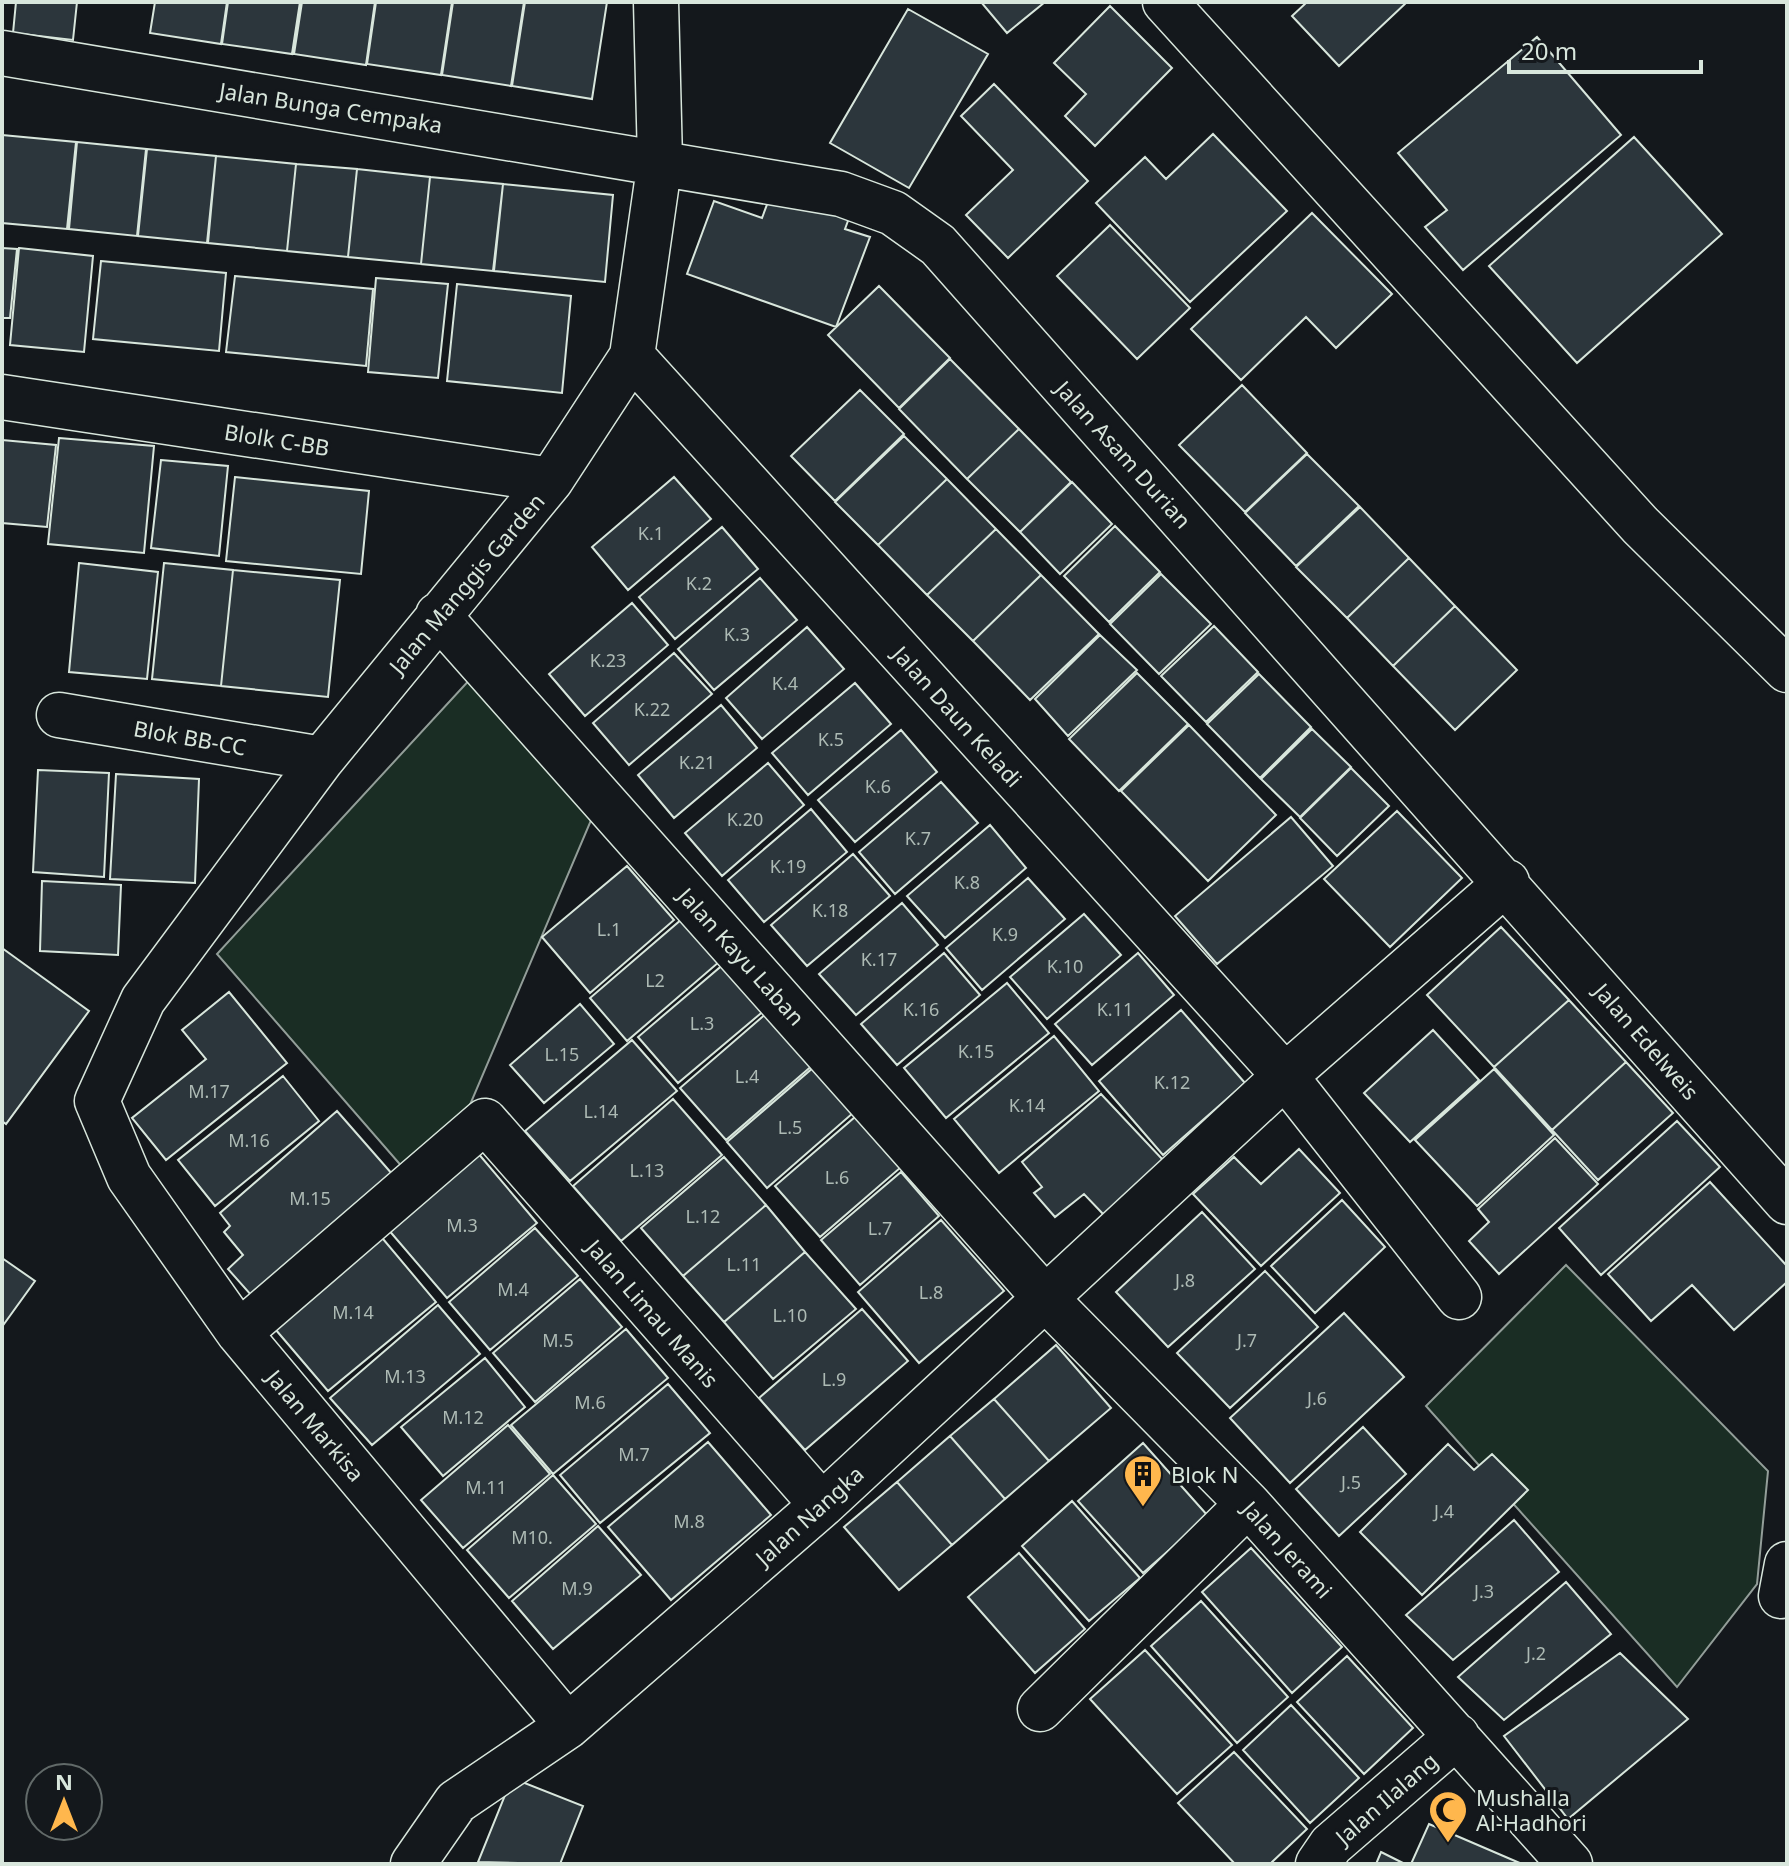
<svg xmlns="http://www.w3.org/2000/svg" width="1789" height="1866" font-family="'Noto Sans',sans-serif">
  <style>
    .green { fill: #1a2d24; stroke: #939e99; stroke-width: 2 }
    .building { fill: #2c363c; stroke: #d8e6dc; stroke-width: 2 }
    .lines { fill: none; stroke-linecap: round; stroke-linejoin: round }
    .minor-casing { stroke: #d8e6dc; stroke-width: 47 }
    .tertiary-casing { stroke: #d8e6dc; stroke-width: 47 }
    .minor { stroke: #14181c; stroke-width: 44 }
    .tertiary { stroke: #14181c; stroke-width: 44 }
    .labels { text-anchor: middle; dominant-baseline: central; stroke-width: 6; stroke-linejoin: round; paint-order: stroke }
    .number-label { font-size: 18px; fill: #adbab4 }
    .street-label { font-size: 22px; fill: #d8e6dc; stroke: #14181c }
    .poi-label { font-size: 22px; fill: #d8e6dc; stroke: #14181c; text-anchor: start }
  </style>
  <rect width="100%" height="100%" fill="#14181c"/>
  <path class="green" d="M473 676 595 811 458 1133 411 1177 217 954Z
    M1566 1265 1768 1471 1757 1584 1677 1687 1426 1406Z"/>
  <path class="building" d="M16 2H77L73 40 13 33Z
    M155 2H227L221 44 150 33Z
    M228 2H300L292 54 222 44Z
    M302 2H375L366 65 294 54Z
    M376 2H452L441 75 367 64Z
    M453 2H524L511 86 442 75Z
    M525 2H607L592 99 512 86Z
    M981 2H1045L1007 33Z
    M1307 2H1407L1339 66 1292 16Z
    M1110 6 1172 68 1095 146 1065 116 1086 94 1054 63Z
    M908 9 988 54 909 188 830 143Z
    M1537 37 1621 135 1463 270 1425 227 1447 210 1398 153Z
    M994 84 1088 181 1008 258 966 215 1013 170 961 116Z
    M1213 134 1287 211 1190 302 1096 203 1145 157 1166 179Z
    M2 135 76 142 67 229 2 223Z
    M1634 137 1722 234 1577 363 1489 266Z
    M77 142 146 149 137 236 69 229Z
    M147 149 216 156 207 243 138 236Z
    M216 156 296 164 287 251 208 243Z
    M296 164 357 169 348 257 287 251Z
    M357 169 430 177 421 264 348 257Z
    M430 177 503 184 493 271 421 264Z
    M503 184 613 195 605 282 494 271Z
    M772 191 849 218 845 229 870 237 836 327 687 274 714 201 762 218Z
    M1312 213 1392 294 1336 348 1306 317 1241 380 1191 329Z
    M1110 225 1190 308 1137 359 1057 276Z
    M2 248 17 249 10 318H2Z
    M19 248 93 256 84 352 10 345Z
    M101 261 226 273 219 351 93 339Z
    M235 276 373 289 366 366 226 352Z
    M376 278 448 284 438 378 368 372Z
    M457 284 571 296 562 393 447 381Z
    M879 286 950 358 899 408 828 335Z
    M950 359 1019 429 967 479 899 409Z
    M1242 385 1307 453 1245 512 1179 445Z
    M860 390 904 434 835 501 791 456Z
    M1019 429 1071 482 1020 532 967 479Z
    M904 436 947 479 878 545 835 502Z
    M59 438 154 446 144 553 48 544Z
    M2 440 56 445 47 527 2 523Z
    M1307 454 1359 506 1296 566 1245 513Z
    M161 460 228 466 219 556 151 548Z
    M235 477 369 491 361 574 226 561Z
    M674 477 711 519 628 590 592 547Z
    M947 479 996 529 927 595 878 545Z
    M1072 482 1112 524 1060 574 1020 532Z
    M1360 507 1409 558 1347 618 1296 567Z
    M1115 526 1160 572 1109 622 1064 576Z
    M722 527 758 569 675 639 639 597Z
    M996 529 1041 575 973 641 927 595Z
    M1409 558 1455 606 1393 666 1347 618Z
    M79 563 158 572 147 679 69 672Z
    M164 563 233 570 221 686 152 679Z
    M233 570 340 580 328 697 221 686Z
    M1161 574 1211 624 1159 674 1110 624Z
    M1041 575 1099 634 1030 700 973 641Z
    M760 578 797 620 714 690 678 649Z
    M632 603 668 645 585 716 549 674Z
    M1455 606 1517 670 1455 730 1393 666Z
    M1214 626 1258 672 1206 722 1161 676Z
    M807 627 844 669 762 739 726 698Z
    M1100 635 1137 670 1068 736 1035 699Z
    M674 653 712 694 629 765 593 723Z
    M1137 673 1188 724 1119 791 1069 739Z
    M1259 674 1311 727 1260 778 1207 724Z
    M855 683 891 724 808 795 772 753Z
    M721 705 757 748 674 818 638 775Z
    M1189 725 1276 815 1208 881 1121 791Z
    M1312 729 1351 767 1300 817 1261 779Z
    M901 730 937 772 855 842 818 800Z
    M768 763 804 805 722 876 685 833Z
    M1351 768 1389 806 1337 856 1300 818Z
    M38 770 109 773 104 877 33 872Z
    M116 774 199 779 195 883 110 879Z
    M941 782 978 823 895 894 859 852Z
    M811 809 847 852 764 922 728 880Z
    M1397 811 1462 878 1390 947 1324 879Z
    M1291 817 1333 866 1217 964 1175 916Z
    M990 825 1026 868 945 938 907 896Z
    M853 854 890 896 807 966 771 925Z
    M627 866 674 920 590 993 542 937Z
    M1028 878 1065 919 982 990 946 948Z
    M42 881 121 885 118 955 40 951Z
    M902 903 938 945 856 1015 819 974Z
    M1084 914 1121 955 1047 1019 1010 977Z
    M682 919 719 962 627 1041 590 998Z
    M1501 927 1569 1000 1494 1067 1427 995Z
    M2 948 89 1011 6 1124 2 1121Z
    M944 953 980 995 897 1065 861 1024Z
    M1138 953 1174 995 1092 1065 1055 1024Z
    M725 963 766 1009 678 1083 638 1037Z
    M1007 983 1049 1033 946 1118 904 1068Z
    M229 992 287 1063 166 1160 132 1118 206 1059 182 1030Z
    M1569 1000 1626 1062 1552 1130 1494 1067Z
    M580 1004 614 1044 544 1103 510 1065Z
    M1181 1010 1245 1083 1163 1155 1099 1081Z
    M768 1012 814 1064 726 1140 680 1088Z
    M1433 1030 1479 1080 1410 1142 1364 1093Z
    M1054 1036 1099 1091 999 1173 954 1119Z
    M632 1040 677 1091 570 1181 525 1131Z
    M1626 1062 1673 1113 1598 1180 1552 1130Z
    M814 1067 853 1113 767 1188 727 1142Z
    M1494 1069 1554 1135 1477 1206 1415 1140Z
    M283 1076 319 1121 215 1206 178 1160Z
    M1101 1094 1163 1160 1104 1215 1084 1194 1055 1217 1034 1193 1042 1187 1022 1162Z
    M673 1099 722 1155 621 1241 573 1186Z
    M337 1111 400 1183 260 1305 228 1269 243 1255 224 1232 230 1226 220 1213Z
    M855 1117 900 1168 820 1237 775 1186Z
    M1677 1121 1720 1167 1601 1275 1559 1228Z
    M1555 1138 1598 1184 1499 1274 1469 1241 1489 1222 1478 1209Z
    M1299 1149 1340 1193 1261 1266 1193 1194 1234 1157 1261 1184Z
    M477 1152 537 1223 447 1298 387 1228Z
    M724 1157 766 1205 683 1276 641 1228Z
    M901 1172 939 1216 860 1285 821 1240Z
    M1710 1182 1787 1266V1282L1734 1330 1692 1285 1651 1321 1608 1274Z
    M1342 1200 1385 1247 1315 1313 1271 1266Z
    M766 1205 805 1252 724 1322 683 1276Z
    M1202 1212 1255 1269 1168 1347 1116 1292Z
    M941 1220 1004 1291 919 1363 858 1292Z
    M535 1228 578 1276 490 1350 449 1302Z
    M378 1233 436 1302 328 1391 270 1323Z
    M805 1252 856 1309 773 1379 724 1322Z
    M2 1258 35 1281 4 1324 2 1322Z
    M1265 1271 1318 1327 1230 1408 1177 1353Z
    M580 1279 622 1327 535 1402 493 1353Z
    M438 1305 480 1354 372 1445 330 1398Z
    M862 1309 908 1361 805 1450 759 1398Z
    M1344 1313 1404 1377 1290 1483 1230 1418Z
    M626 1329 668 1378 553 1474 511 1425Z
    M1056 1345 1111 1408 1049 1461 994 1399Z
    M485 1358 525 1407 443 1476 401 1427Z
    M668 1384 710 1433 600 1523 560 1475Z
    M994 1399 1049 1461 1005 1499 950 1436Z
    M508 1425 550 1474 463 1548 421 1500Z
    M1363 1427 1406 1474 1339 1536 1296 1489Z
    M950 1436 1005 1499 952 1545 897 1482Z
    M708 1442 771 1515 671 1600 608 1527Z
    M1143 1443 1208 1516 1143 1573 1078 1501Z
    M1448 1444 1474 1470 1492 1454 1528 1490 1422 1595 1360 1532Z
    M553 1475 596 1524 509 1598 467 1550Z
    M897 1482 952 1545 899 1590 844 1527Z
    M1072 1501 1140 1578 1089 1621 1022 1546Z
    M1514 1520 1559 1572 1453 1660 1406 1615Z
    M598 1526 641 1575 553 1649 512 1601Z
    M1251 1548 1342 1647 1292 1693 1202 1592Z
    M1019 1553 1085 1629 1035 1673 968 1597Z
    M1566 1582 1611 1634 1504 1720 1458 1677Z
    M1201 1601 1288 1697 1237 1743 1151 1646Z
    M1145 1650 1232 1745 1177 1794 1090 1699Z
    M1620 1653 1688 1719 1568 1819 1504 1736Z
    M1347 1656 1413 1728 1364 1774 1297 1702Z
    M1291 1705 1359 1778 1310 1823 1243 1750Z
    M1234 1752 1307 1829 1270 1864H1235L1178 1803Z
    M512 1778 583 1806 560 1864 478 1862Z
    M1429 1824 1522 1864H1411Z
    M1381 1852 1405 1864H1376Z"/>
  <g class="lines">
    <defs>
      <path id="minor" d="M2 53 841 194 893 213 938 245 1787 1202
        M632 356 1285 1076 1459 1297
        M2 397 551 480
        M438 615 1045 1298 1248 1504 1570 1864
        M59 715 322 759
        M239 1333 485 1121 822 1505
        M1781 1596 1787 1564
        M1040 1709 1248 1504
        M568 1726 239 1333 129 1177 97 1101 143 1000 322 759 551 480 632 356 660 161 656 2
        M413 1864 456 1802 568 1726 822 1505 1285 1076 1507 882
        M1318 1864 1331 1845 1457 1736"/>
      <path id="tertiary" d="M1165 2 1640 525 1787 670"/>
    </defs>
    <use href="#minor" class="minor-casing"/>
    <use href="#tertiary" class="tertiary-casing"/>
    <use href="#minor" class="minor"/>
    <use href="#tertiary" class="tertiary"/>
  </g>
  <defs>
    <symbol id="building-pin" viewBox="-11 -11 22 30"><path d="M0 17L-7.5 6A9.5 9.5 0 1 1 7.5 6Z" fill="#ffb74d" stroke="#14181c"/><path d="M-4-6H4V6H1V3H-1V6H-4ZM-2.5-4.3h1.7v1.8h-1.7ZM.8-4.3h1.7v1.8H.8ZM-2.5-1h1.7V.8h-1.7ZM.8-1h1.7V.8H.8Z" fill="#111"/></symbol>
    <symbol id="mosque-pin" viewBox="-11 -11 22 30"><path d="M0 17L-7.5 6A9.5 9.5 0 1 1 7.5 6Z" fill="#ffb74d" stroke="#14181c"/><path d="M3.5-4.9A6 6 0 1 0 3.5 4.9A5 5 0 1 1 3.5-4.9Z" fill="#111"/></symbol>
  </defs>
  <g fill-rule="evenodd">
    <use href="#building-pin" x="1121" y="1452" width="44" height="60"/>
    <use href="#mosque-pin" x="1426" y="1788" width="44" height="60"/>
  </g>
  <g class="labels">
    <g class="number-label">
      <text x="651" y="533">K.1</text>
      <text x="699" y="583">K.2</text>
      <text x="737" y="634">K.3</text>
      <text x="608" y="660">K.23</text>
      <text x="785" y="683">K.4</text>
      <text x="652" y="709">K.22</text>
      <text x="831" y="739">K.5</text>
      <text x="697" y="762">K.21</text>
      <text x="878" y="786">K.6</text>
      <text x="745" y="819">K.20</text>
      <text x="918" y="838">K.7</text>
      <text x="788" y="866">K.19</text>
      <text x="967" y="882">K.8</text>
      <text x="830" y="910">K.18</text>
      <text x="609" y="929">L.1</text>
      <text x="1005" y="934">K.9</text>
      <text x="879" y="959">K.17</text>
      <text x="1065" y="966">K.10</text>
      <text x="655" y="980">L2</text>
      <text x="921" y="1009">K.16</text>
      <text x="1115" y="1009">K.11</text>
      <text x="702" y="1023">L.3</text>
      <text x="976" y="1051">K.15</text>
      <text x="562" y="1054">L.15</text>
      <text x="747" y="1076">L.4</text>
      <text x="1172" y="1082">K.12</text>
      <text x="209" y="1091">M.17</text>
      <text x="1027" y="1105">K.14</text>
      <text x="601" y="1111">L.14</text>
      <text x="790" y="1127">L.5</text>
      <text x="249" y="1140">M.16</text>
      <text x="647" y="1170">L.13</text>
      <text x="837" y="1177">L.6</text>
      <text x="310" y="1198">M.15</text>
      <text x="703" y="1216">L.12</text>
      <text x="462" y="1225">M.3</text>
      <text x="880" y="1228">L.7</text>
      <text x="744" y="1264">L.11</text>
      <text x="1185" y="1280">J.8</text>
      <text x="513" y="1289">M.4</text>
      <text x="931" y="1292">L.8</text>
      <text x="353" y="1312">M.14</text>
      <text x="790" y="1315">L.10</text>
      <text x="558" y="1340">M.5</text>
      <text x="1247" y="1340">J.7</text>
      <text x="405" y="1376">M.13</text>
      <text x="834" y="1379">L.9</text>
      <text x="1317" y="1398">J.6</text>
      <text x="590" y="1402">M.6</text>
      <text x="463" y="1417">M.12</text>
      <text x="634" y="1454">M.7</text>
      <text x="1351" y="1482">J.5</text>
      <text x="486" y="1487">M.11</text>
      <text x="1444" y="1511">J.4</text>
      <text x="689" y="1521">M.8</text>
      <text x="532" y="1537">M10.</text>
      <text x="577" y="1588">M.9</text>
      <text x="1484" y="1591">J.3</text>
      <text x="1536" y="1653">J.2</text>
    </g>
    <g class="street-label">
      <text transform="translate(331 107) rotate(9)">Jalan Bunga Cempaka</text>
      <text transform="translate(277 439) rotate(9)">Blolk C-BB</text>
      <text transform="translate(1124 454) rotate(48)">Jalan Asam Durian</text>
      <text transform="translate(466 583) rotate(-50)">Jalan Manggis Garden</text>
      <text transform="translate(958 716) rotate(48)">Jalan Daun Keladi</text>
      <text transform="translate(190 737) rotate(10)">Blok BB-CC</text>
      <text transform="translate(742 956) rotate(48)">Jalan Kayu Laban</text>
      <text transform="translate(1647 1041) rotate(49)">Jalan Edelweis</text>
      <text transform="translate(653 1313) rotate(49)">Jalan Limau Manis</text>
      <text transform="translate(316 1425) rotate(50)">Jalan Markisa</text>
      <text transform="translate(809 1515) rotate(-42)">Jalan Nangka</text>
      <text transform="translate(1288 1549) rotate(48)">Jalan Jerami</text>
      <text transform="translate(1386 1798) rotate(-41)">Jalan Ilalang</text>
    </g>
    <g class="poi-label">
      <text x="1171" y="1474">Blok N</text>
      <text x="1476" y="1797">Mushalla<tspan x="1476" dy="25">Al-Hadhori</tspan></text>
    </g>
  </g>
  <rect width="1789" height="1866" fill="none" stroke="#d8e6dc" stroke-width="8"/>
  <g transform="translate(64 1802)"><circle r="38" fill="#14181c" stroke="#626a69" stroke-width="2"/>
  <path d="M0-6L14 30L0 20L-14 30Z" fill="#ffb74d"/>
  <text y="-12" font-size="22" font-weight="bold" text-anchor="middle" fill="#d8e6dc">N</text>
  </g>
  <path d="M1509 60v12h192v-12" fill="none" stroke="#d8e6dc" stroke-width="4"/>
  <text x="1521" y="60" font-size="24" fill="#d8e6dc" stroke="#14181c" stroke-width="6" paint-order="stroke">20 m</text>
</svg>
